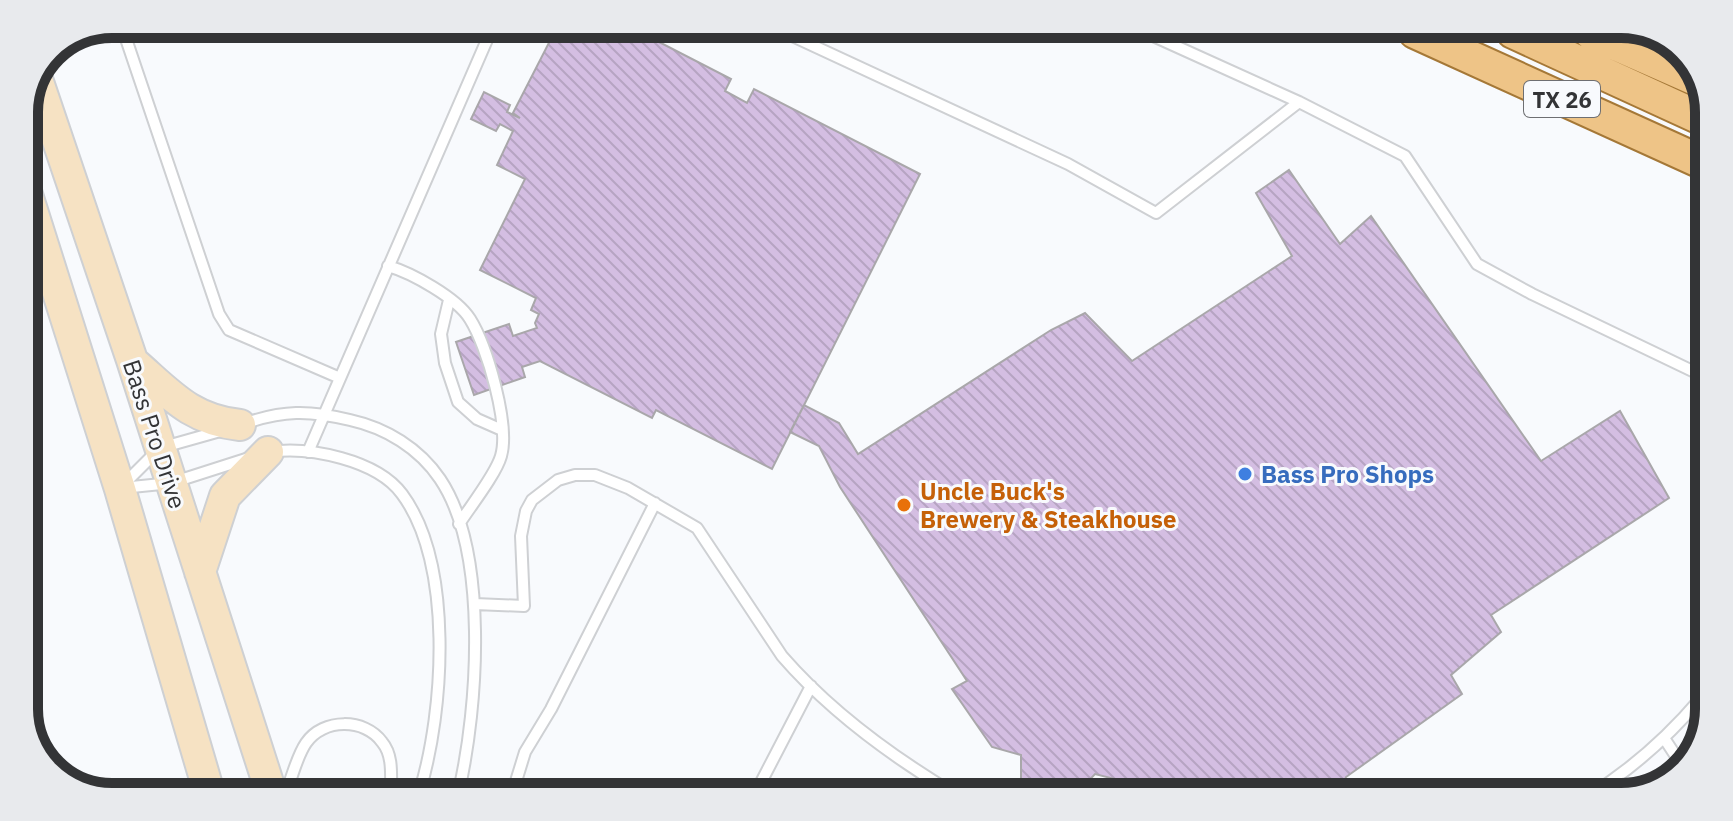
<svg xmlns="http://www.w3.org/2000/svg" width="1733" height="821" font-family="'IBM Plex Sans',sans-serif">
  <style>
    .building { fill: url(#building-back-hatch); stroke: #a9a7aa; stroke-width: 2 }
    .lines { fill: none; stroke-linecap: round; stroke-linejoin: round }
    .service-casing { stroke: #ced0d3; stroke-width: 14 }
    .secondary-casing { stroke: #ced0d3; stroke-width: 34 }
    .primary-casing { stroke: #a57837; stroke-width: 36 }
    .service { stroke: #fff; stroke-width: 10 }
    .secondary { stroke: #f6e2c3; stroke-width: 30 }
    .primary { stroke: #eec487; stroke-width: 32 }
    .shop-dot { fill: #3f7fe0; stroke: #f8fafd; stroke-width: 3 }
    .food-dot { fill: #e8710a; stroke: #f8fafd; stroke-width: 3 }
    .labels { text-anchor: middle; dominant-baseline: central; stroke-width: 6; stroke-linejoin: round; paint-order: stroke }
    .shield { fill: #f8fafd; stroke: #6e6f72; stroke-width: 2 }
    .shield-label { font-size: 22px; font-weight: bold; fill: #333436 }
    .street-label { font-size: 24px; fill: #333436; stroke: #f8fafd }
    .shop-label { font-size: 24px; font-weight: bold; fill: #366cbe; stroke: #f8fafd; text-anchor: start }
    .food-label { font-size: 24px; font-weight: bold; fill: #c56008; stroke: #f8fafd; text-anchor: start }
    .rim { fill: none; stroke: #333436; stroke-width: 10 }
  </style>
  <defs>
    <pattern id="building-back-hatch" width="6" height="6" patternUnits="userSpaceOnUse" patternTransform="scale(2)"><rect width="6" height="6" fill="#d4bee2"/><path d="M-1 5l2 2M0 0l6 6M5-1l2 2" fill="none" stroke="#b6a4c2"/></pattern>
  </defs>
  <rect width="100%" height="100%" fill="#f8fafd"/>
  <path class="building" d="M557 27 564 30 565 27H630L731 79 725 91 747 103 754 89 920 174 772 469 656 410 652 418 540 361 522 367 525 377 474 395 456 342 509 324 513 336 537 328 535 323 539 314 531 310 536 298 480 270 525 179 497 165 513 131 500 124 496 131 471 119 484 92 510 105 507 112 520 118 513 113Z
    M1289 170 1340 244 1371 216 1541 461 1620 411 1669 498 1491 615 1501 632 1451 675 1462 694 1346 777 1340 795 1175 794 1095 774 1076 794H1046L1021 788V755L992 747 952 689 967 681 840 487 819 446 790 432 804 405 839 423 858 454 1051 330 1085 313 1132 361 1292 256 1256 193Z"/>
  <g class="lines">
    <defs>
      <path id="service" d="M121 24 219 314 229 330 340 378
        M775 28 1068 164 1156 213 1299 102
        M1140 30 1299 102 1405 156 1477 264 1532 294 1705 377
        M388 266C412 273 457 298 470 319 487 346 510 425 501 456 496 474 470 507 459 524
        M449 300 441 334 445 363 458 402 477 419 502 430
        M243 424C283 410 309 410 350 420 386 428 419 448 440 479 489 552 478 708 459 790
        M269 452C309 446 377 460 402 494 454 564 444 711 420 790
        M308 452 493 26
        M122 486 160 448 224 430
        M122 488 171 483 249 458
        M475 604 524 606 521 536 526 511 532 500 558 480 575 475H595L628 488 697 528 782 656C828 709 893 757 953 793
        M1664 738 1683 767
        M287 789C293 775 297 756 306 743 323 718 365 718 382 742 393 755 391 774 391 790
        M513 791 525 752 551 709 655 503
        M756 792 811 686
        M1587 797C1631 770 1668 737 1701 698"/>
      <path id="secondary" d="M37 79 132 360 270 789
        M24 185 120 489 208 789
        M133 362C169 393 190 420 240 425
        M200 572 225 496 268 452"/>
      <path id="primary" d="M1415 32 1708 165
        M1513 32 1709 122
        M1591 33 1700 81"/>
    </defs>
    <use href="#service" class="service-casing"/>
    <use href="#secondary" class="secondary-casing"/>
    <use href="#primary" class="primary-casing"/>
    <use href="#service" class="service"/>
    <use href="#secondary" class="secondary"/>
    <use href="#primary" class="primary"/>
  </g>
  <circle class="shop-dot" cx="1245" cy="474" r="8"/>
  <circle class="food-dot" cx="904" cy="505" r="8"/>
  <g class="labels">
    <rect class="shield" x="1524" y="81" width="76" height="36" rx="6"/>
    <g class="shield-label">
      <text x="1562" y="99">TX 26</text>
    </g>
    <g class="street-label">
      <text transform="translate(155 434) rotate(72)">Bass Pro Drive</text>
    </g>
    <g class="shop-label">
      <text x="1261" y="474">Bass Pro Shops</text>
    </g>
    <g class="food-label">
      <text x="920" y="491">Uncle Buck's<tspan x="920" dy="28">Brewery &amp; Steakhouse</tspan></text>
    </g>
  </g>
  <path d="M0 0H1733V821H0ZM112 38H1621A74 74 0 0 1 1695 112V709A74 74 0 0 1 1621 783H112A74 74 0 0 1 38 709V112A74 74 0 0 1 112 38Z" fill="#e8eaed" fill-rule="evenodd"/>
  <path class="rim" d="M112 38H1621A74 74 0 0 1 1695 112V709A74 74 0 0 1 1621 783H112A74 74 0 0 1 38 709V112A74 74 0 0 1 112 38Z"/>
</svg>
